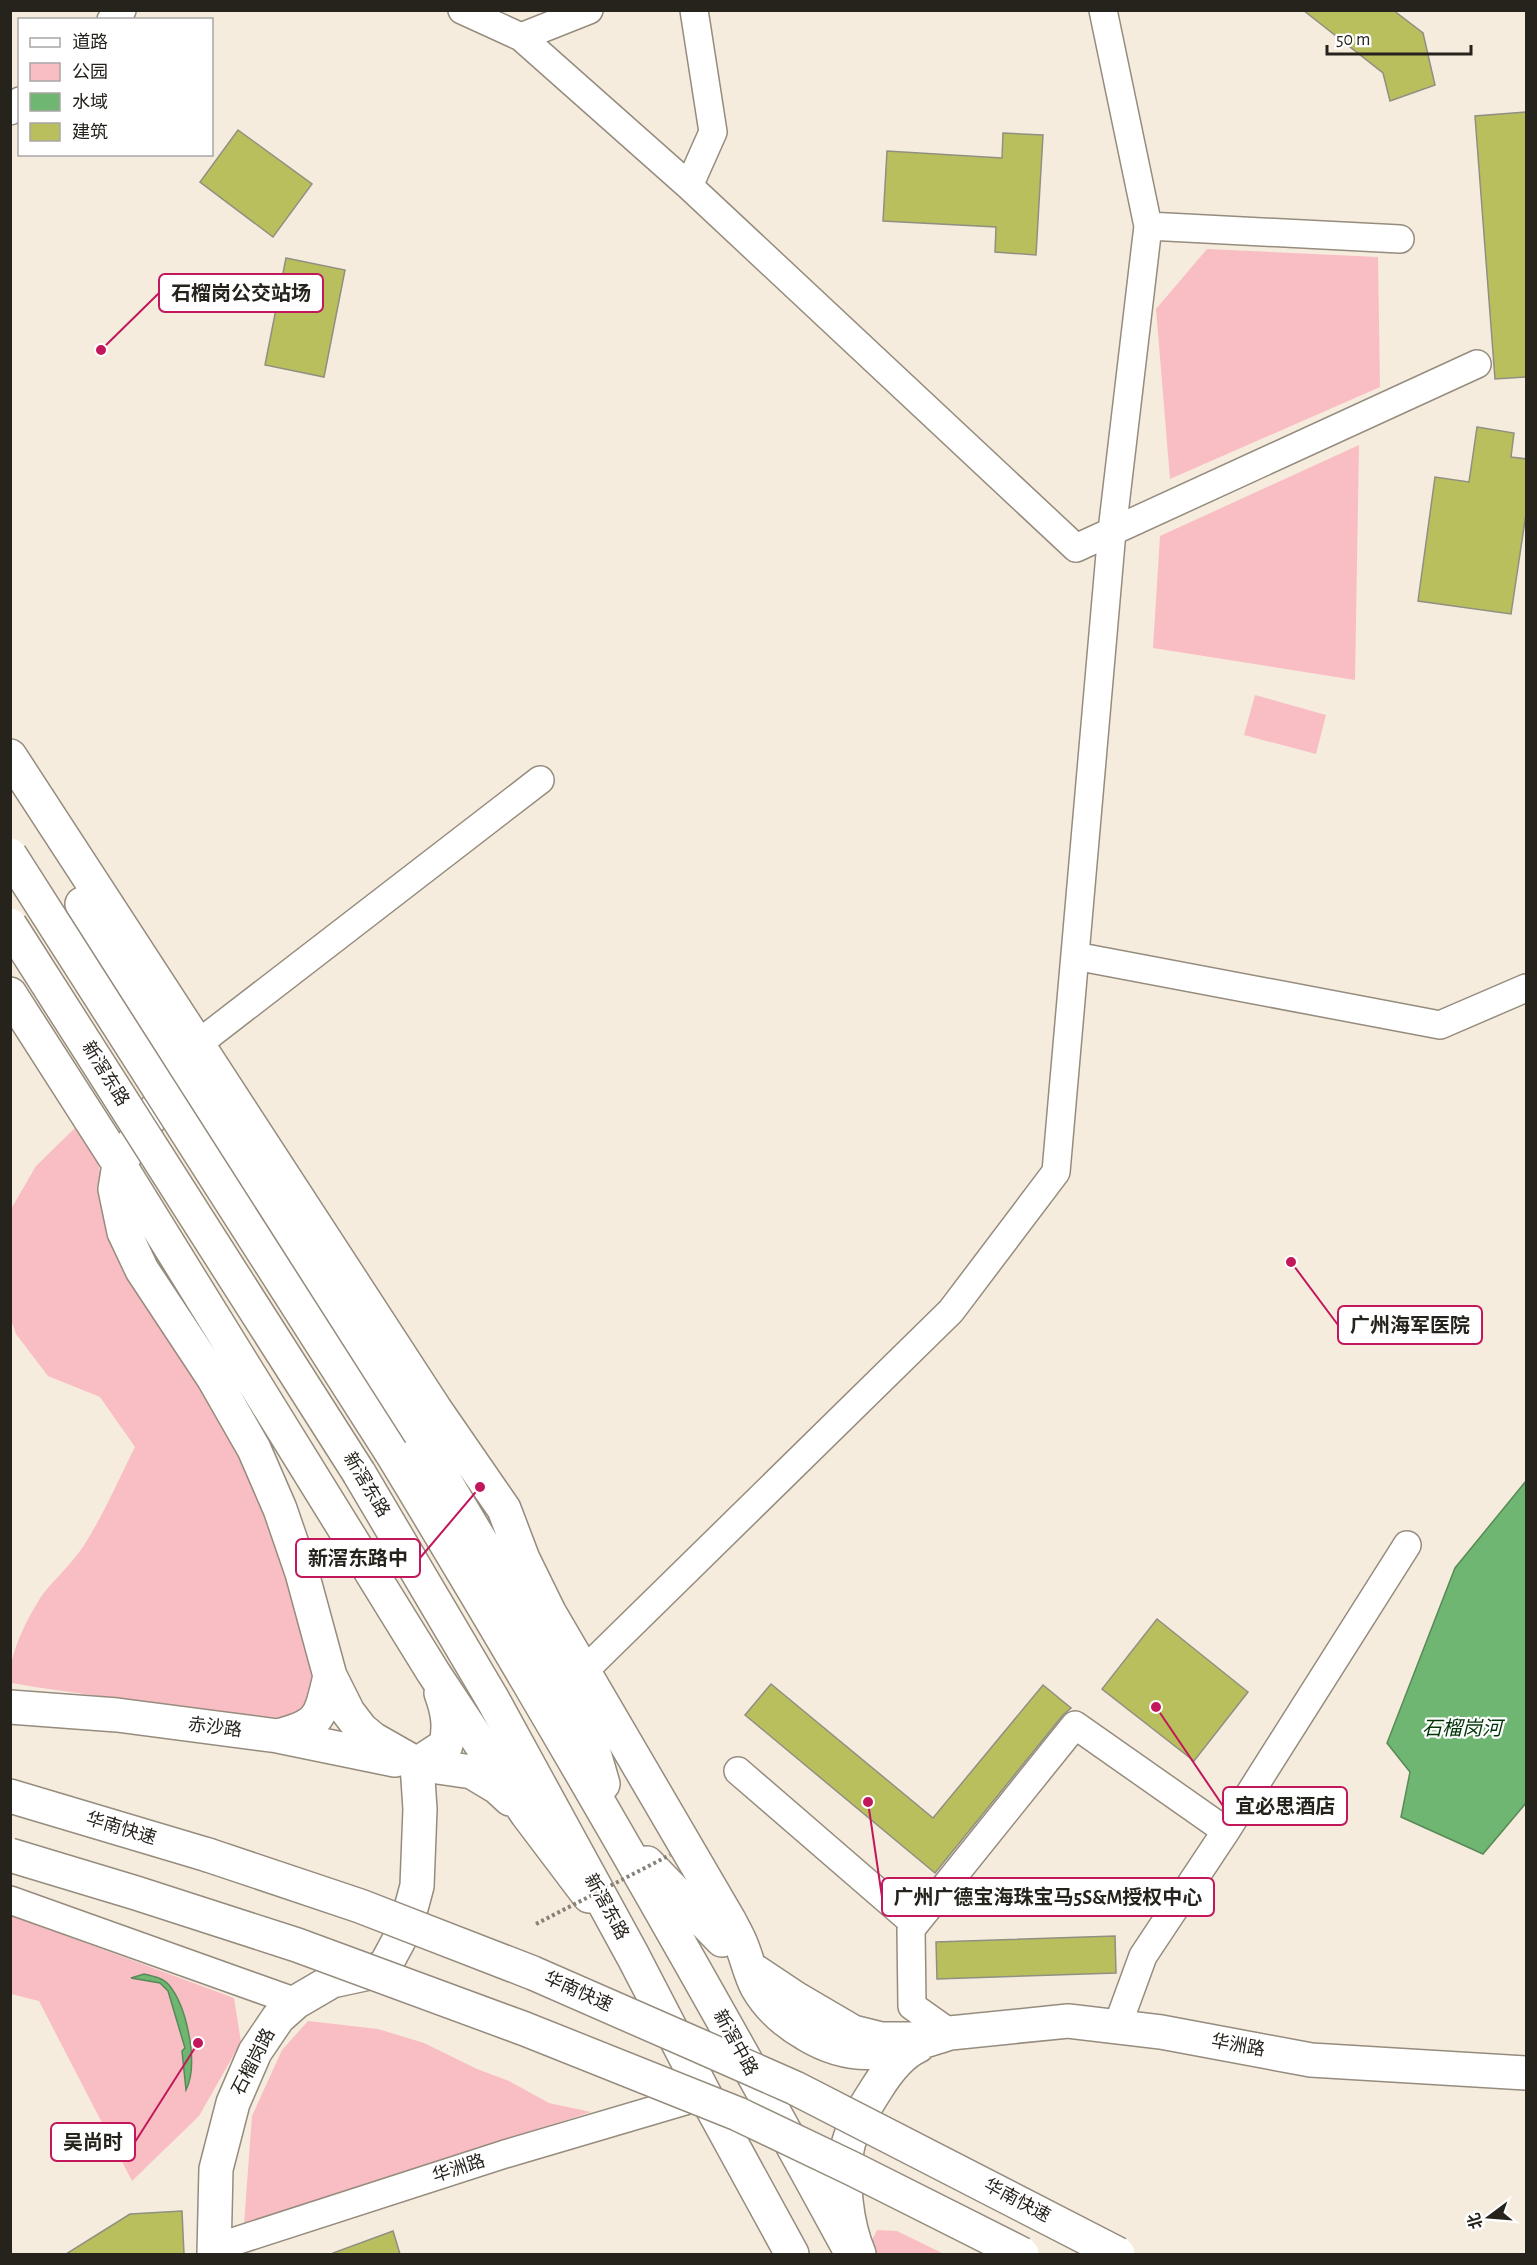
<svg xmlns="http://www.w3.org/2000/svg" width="1537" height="2265" font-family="'Alegreya Sans','Noto Sans SC',sans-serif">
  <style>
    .green { fill: #f9bdc4 }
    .water { fill: #6eb671; stroke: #588a58; stroke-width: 1.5 }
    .building { fill: #babf5d; stroke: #8f9081; stroke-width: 1.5 }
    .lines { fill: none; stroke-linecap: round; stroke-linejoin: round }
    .minor-casing { stroke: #958c7e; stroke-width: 30 }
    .major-casing { stroke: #958c7e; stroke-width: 36 }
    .highway-casing { stroke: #958c7e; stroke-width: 36 }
    .minor { stroke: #fff; stroke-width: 27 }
    .major { stroke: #fff; stroke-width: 33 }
    .highway { stroke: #fff; stroke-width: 33 }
    .highway-bridge-casing { stroke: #958c7e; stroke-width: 36; stroke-linecap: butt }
    .path-bridge { stroke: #878177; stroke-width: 4; stroke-dasharray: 3 3; stroke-linecap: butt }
    .highway-bridge { stroke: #fff; stroke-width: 33 }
    .labels { text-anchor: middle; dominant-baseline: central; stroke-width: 4.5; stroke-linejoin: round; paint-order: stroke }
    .street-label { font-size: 18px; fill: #26231d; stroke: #fff }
    .water-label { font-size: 20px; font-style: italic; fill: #003406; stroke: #fff }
    .leader { fill: none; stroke: #c2185b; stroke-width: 2 }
    .callout-dot { fill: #c2185b; stroke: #fff; stroke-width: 2 }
    .callout { fill: #fff; stroke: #c2185b; stroke-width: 2 }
    .callout-label { font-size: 20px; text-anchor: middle; font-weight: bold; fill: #26231d }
  </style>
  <rect width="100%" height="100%" fill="#f6ecdd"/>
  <path class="green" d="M1207 249 1378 257 1380 387 1170 479 1156 309Z
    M1359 445 1355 680 1153 648 1160 536Z
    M1255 695 1326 715 1316 754 1244 735Z
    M82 1121 95 1141 103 1193 163 1318 272 1516 315 1669 311 1695 291 1720 246 1717 35 1687 12 1683C4 1661 30 1613 43 1594 58 1575 77 1559 89 1537 106 1509 120 1477 135 1447L100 1397 48 1376 16 1334 11 1320V1209L36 1166Z
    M10 1915 234 1998 241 2042 199 2116 132 2181 39 2001 11 1994Z
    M308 2021 378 2029 424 2043 477 2069 509 2081 549 2103 591 2112 244 2224 252 2116 282 2050Z
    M877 2230 897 2231 944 2254H875L871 2242Z"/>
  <path class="water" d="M1526 1481V1803L1483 1854 1401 1817 1410 1772 1387 1743 1455 1568Z
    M144 1974C153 1976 163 1978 169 1985 187 2007 199 2064 186 2090L182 2051 185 2048 168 1991 160 1983 131 1978Z"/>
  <path class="building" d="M1303 10H1393L1423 33 1435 85 1390 101 1383 73Z
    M1527 112V377L1495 379 1475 116Z
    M238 130 312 184 273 237 200 182Z
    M1003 133 1043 135 1036 255 995 252 996 227 883 221 887 151 1002 158Z
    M286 258 345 270 324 377 265 365Z
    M1477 427 1514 433 1511 457 1527 459V507L1511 614 1418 601 1435 477 1469 482Z
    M1157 1619 1248 1692 1194 1761 1102 1689Z
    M771 1684 933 1818 1043 1685 1071 1708 1063 1715 935 1873 745 1715Z
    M1115 1936 1116 1973 937 1979 936 1942Z
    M182 2211 184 2254H66L130 2214Z
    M393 2231 400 2254H333V2253Z"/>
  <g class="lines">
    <defs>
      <path id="minor" d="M462 10 521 37 689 186 1076 548 1477 364
        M111 20 122 10
        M521 37 589 10
        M10 111 20 101
        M689 186 713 132 694 10
        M1148 226 1400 239
        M1075 956 1440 1025 1526 988
        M199 1043 540 780
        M585 1670 951 1311 1056 1172 1112 531 1148 226 1103 10
        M738 1771 915 1924
        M10 1900 296 2002
        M1117 2027 1143 1956 1226 1831 1407 1545
        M950 2033 912 2006 911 1929 1075 1725 1226 1831
        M214 2248 505 2154 705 2095"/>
      <path id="major" d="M10 756 435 1409 504 1509 523 1559 549 1612 729 1920C733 1928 738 1936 741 1944 747 1958 750 1974 757 1987 769 2008 785 2022 806 2034 859 2066 896 2050 950 2033
        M82 904 372 1359 582 1711
        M10 994 119 1164 433 1672 527 1814 589 1896
        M179 1075 119 1164 115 1189 124 1232 142 1270 214 1379 254 1449 280 1509 302 1573 330 1676 348 1712 361 1729 373 1739 417 1764 472 1772 497 1787 510 1799
        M10 1707 117 1715 278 1736 395 1760
        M278 1736C321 1725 320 1717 330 1676
        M417 1764 446 1745C450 1726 448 1712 441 1693
        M756 1972 795 1998 853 2032 881 2039H911L950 2033 1068 2021 1161 2032 1311 2060 1526 2073
        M214 2254 216 2169 233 2103 255 2052 278 2018 296 2002 332 1981 369 1973 385 1966 399 1940 410 1912 417 1886 420 1809 417 1764
        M859 2254C846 2223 842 2183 847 2150 850 2130 866 2105 877 2088 887 2072 900 2054 918 2046"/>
      <path id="highway" d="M391 1452C551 1716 705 1983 852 2254
        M359 1473 493 1700 633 1956 705 2095 792 2254
        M582 1711 603 1784
        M10 1796 208 1855
        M647 1863 722 1940"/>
    </defs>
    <use href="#minor" class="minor-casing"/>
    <use href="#major" class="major-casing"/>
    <use href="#highway" class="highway-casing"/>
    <use href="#minor" class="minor"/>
    <use href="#major" class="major"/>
    <use href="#highway" class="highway"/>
    <defs>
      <path id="highway-bridge" d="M10 855 391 1452
        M10 925 359 1473
        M10 1855 136 1893 297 1945 525 2029 738 2114 853 2169 1022 2254
        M208 1855 360 1906 533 1973 693 2043 795 2088 1118 2254"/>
    </defs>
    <use href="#highway-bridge" class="highway-bridge-casing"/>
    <path class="path-bridge" d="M536 1924 670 1855"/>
    <use href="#highway-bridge" class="highway-bridge"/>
  </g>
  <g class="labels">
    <g class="street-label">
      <text transform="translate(105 1074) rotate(58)">新滘东路</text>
      <text transform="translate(366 1485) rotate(59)">新滘东路</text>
      <text transform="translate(215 1728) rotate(7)">赤沙路</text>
      <text transform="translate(121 1829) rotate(17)">华南快速</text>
      <text transform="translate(606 1907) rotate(61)">新滘东路</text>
      <text transform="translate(578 1992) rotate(24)">华南快速</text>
      <text transform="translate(735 2043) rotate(61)">新滘中路</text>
      <text transform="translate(1238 2046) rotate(10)">华洲路</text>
      <text transform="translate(254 2062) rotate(-63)">石榴岗路</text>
      <text transform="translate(459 2169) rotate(-18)">华洲路</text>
      <text transform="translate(1017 2201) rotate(28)">华南快速</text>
    </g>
    <g class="water-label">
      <text x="1462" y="1729">石榴岗河</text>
    </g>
  </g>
  <path class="leader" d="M101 350L159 293M1291 1262L1338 1325M480 1487L420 1558M1156 1707L1223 1806M868 1802L882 1897M198 2043L135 2142"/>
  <g class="callout-dot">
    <circle cx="101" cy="350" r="6"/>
    <circle cx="1291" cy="1262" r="6"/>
    <circle cx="480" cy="1487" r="6"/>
    <circle cx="1156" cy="1707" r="6"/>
    <circle cx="868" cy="1802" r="6"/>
    <circle cx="198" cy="2043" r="6"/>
  </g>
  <g class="callout">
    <rect x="159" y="274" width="164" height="38" rx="6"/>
    <rect x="1338" y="1306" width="144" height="38" rx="6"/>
    <rect x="296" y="1539" width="124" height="38" rx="6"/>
    <rect x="1223" y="1787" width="124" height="38" rx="6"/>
    <rect x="882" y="1878" width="332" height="38" rx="6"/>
    <rect x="51" y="2123" width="84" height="38" rx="6"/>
  </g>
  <g class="callout-label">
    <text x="241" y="300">石榴岗公交站场</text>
    <text x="1410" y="1332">广州海军医院</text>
    <text x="358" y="1565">新滘东路中</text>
    <text x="1285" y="1813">宜必思酒店</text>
    <text x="1048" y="1904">广州广德宝海珠宝马5S&amp;M授权中心</text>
    <text x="93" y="2149">吴尚时</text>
  </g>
  <rect width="1537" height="2265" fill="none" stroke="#26231d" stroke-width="24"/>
  <rect x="18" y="18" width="195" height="138" fill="#ffffff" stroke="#a8a7a5" stroke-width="1.5"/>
  <rect x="30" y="38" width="30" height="9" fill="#ffffff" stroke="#a8a7a5" stroke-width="1.5"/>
  <text x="72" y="48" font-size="18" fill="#26231d">道路</text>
  <rect x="30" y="63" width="30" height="18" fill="#f9bdc4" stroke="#a8a7a5" stroke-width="1.5"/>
  <text x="72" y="78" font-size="18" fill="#26231d">公园</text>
  <rect x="30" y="93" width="30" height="18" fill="#6eb671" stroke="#a8a7a5" stroke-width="1.5"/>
  <text x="72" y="108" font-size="18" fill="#26231d">水域</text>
  <rect x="30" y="123" width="30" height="18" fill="#babf5d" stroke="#a8a7a5" stroke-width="1.5"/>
  <text x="72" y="138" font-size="18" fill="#26231d">建筑</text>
  <g transform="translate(1489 2217) rotate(254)" stroke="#ffffff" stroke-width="4.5" paint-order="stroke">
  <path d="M0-4.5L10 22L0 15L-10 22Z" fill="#26231d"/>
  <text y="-9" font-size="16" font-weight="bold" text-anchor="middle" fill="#26231d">北</text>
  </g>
  <path d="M1327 45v9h144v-9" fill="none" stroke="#26231d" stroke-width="3"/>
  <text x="1336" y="45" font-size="18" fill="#26231d" stroke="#ffffff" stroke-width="4.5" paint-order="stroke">50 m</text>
</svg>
